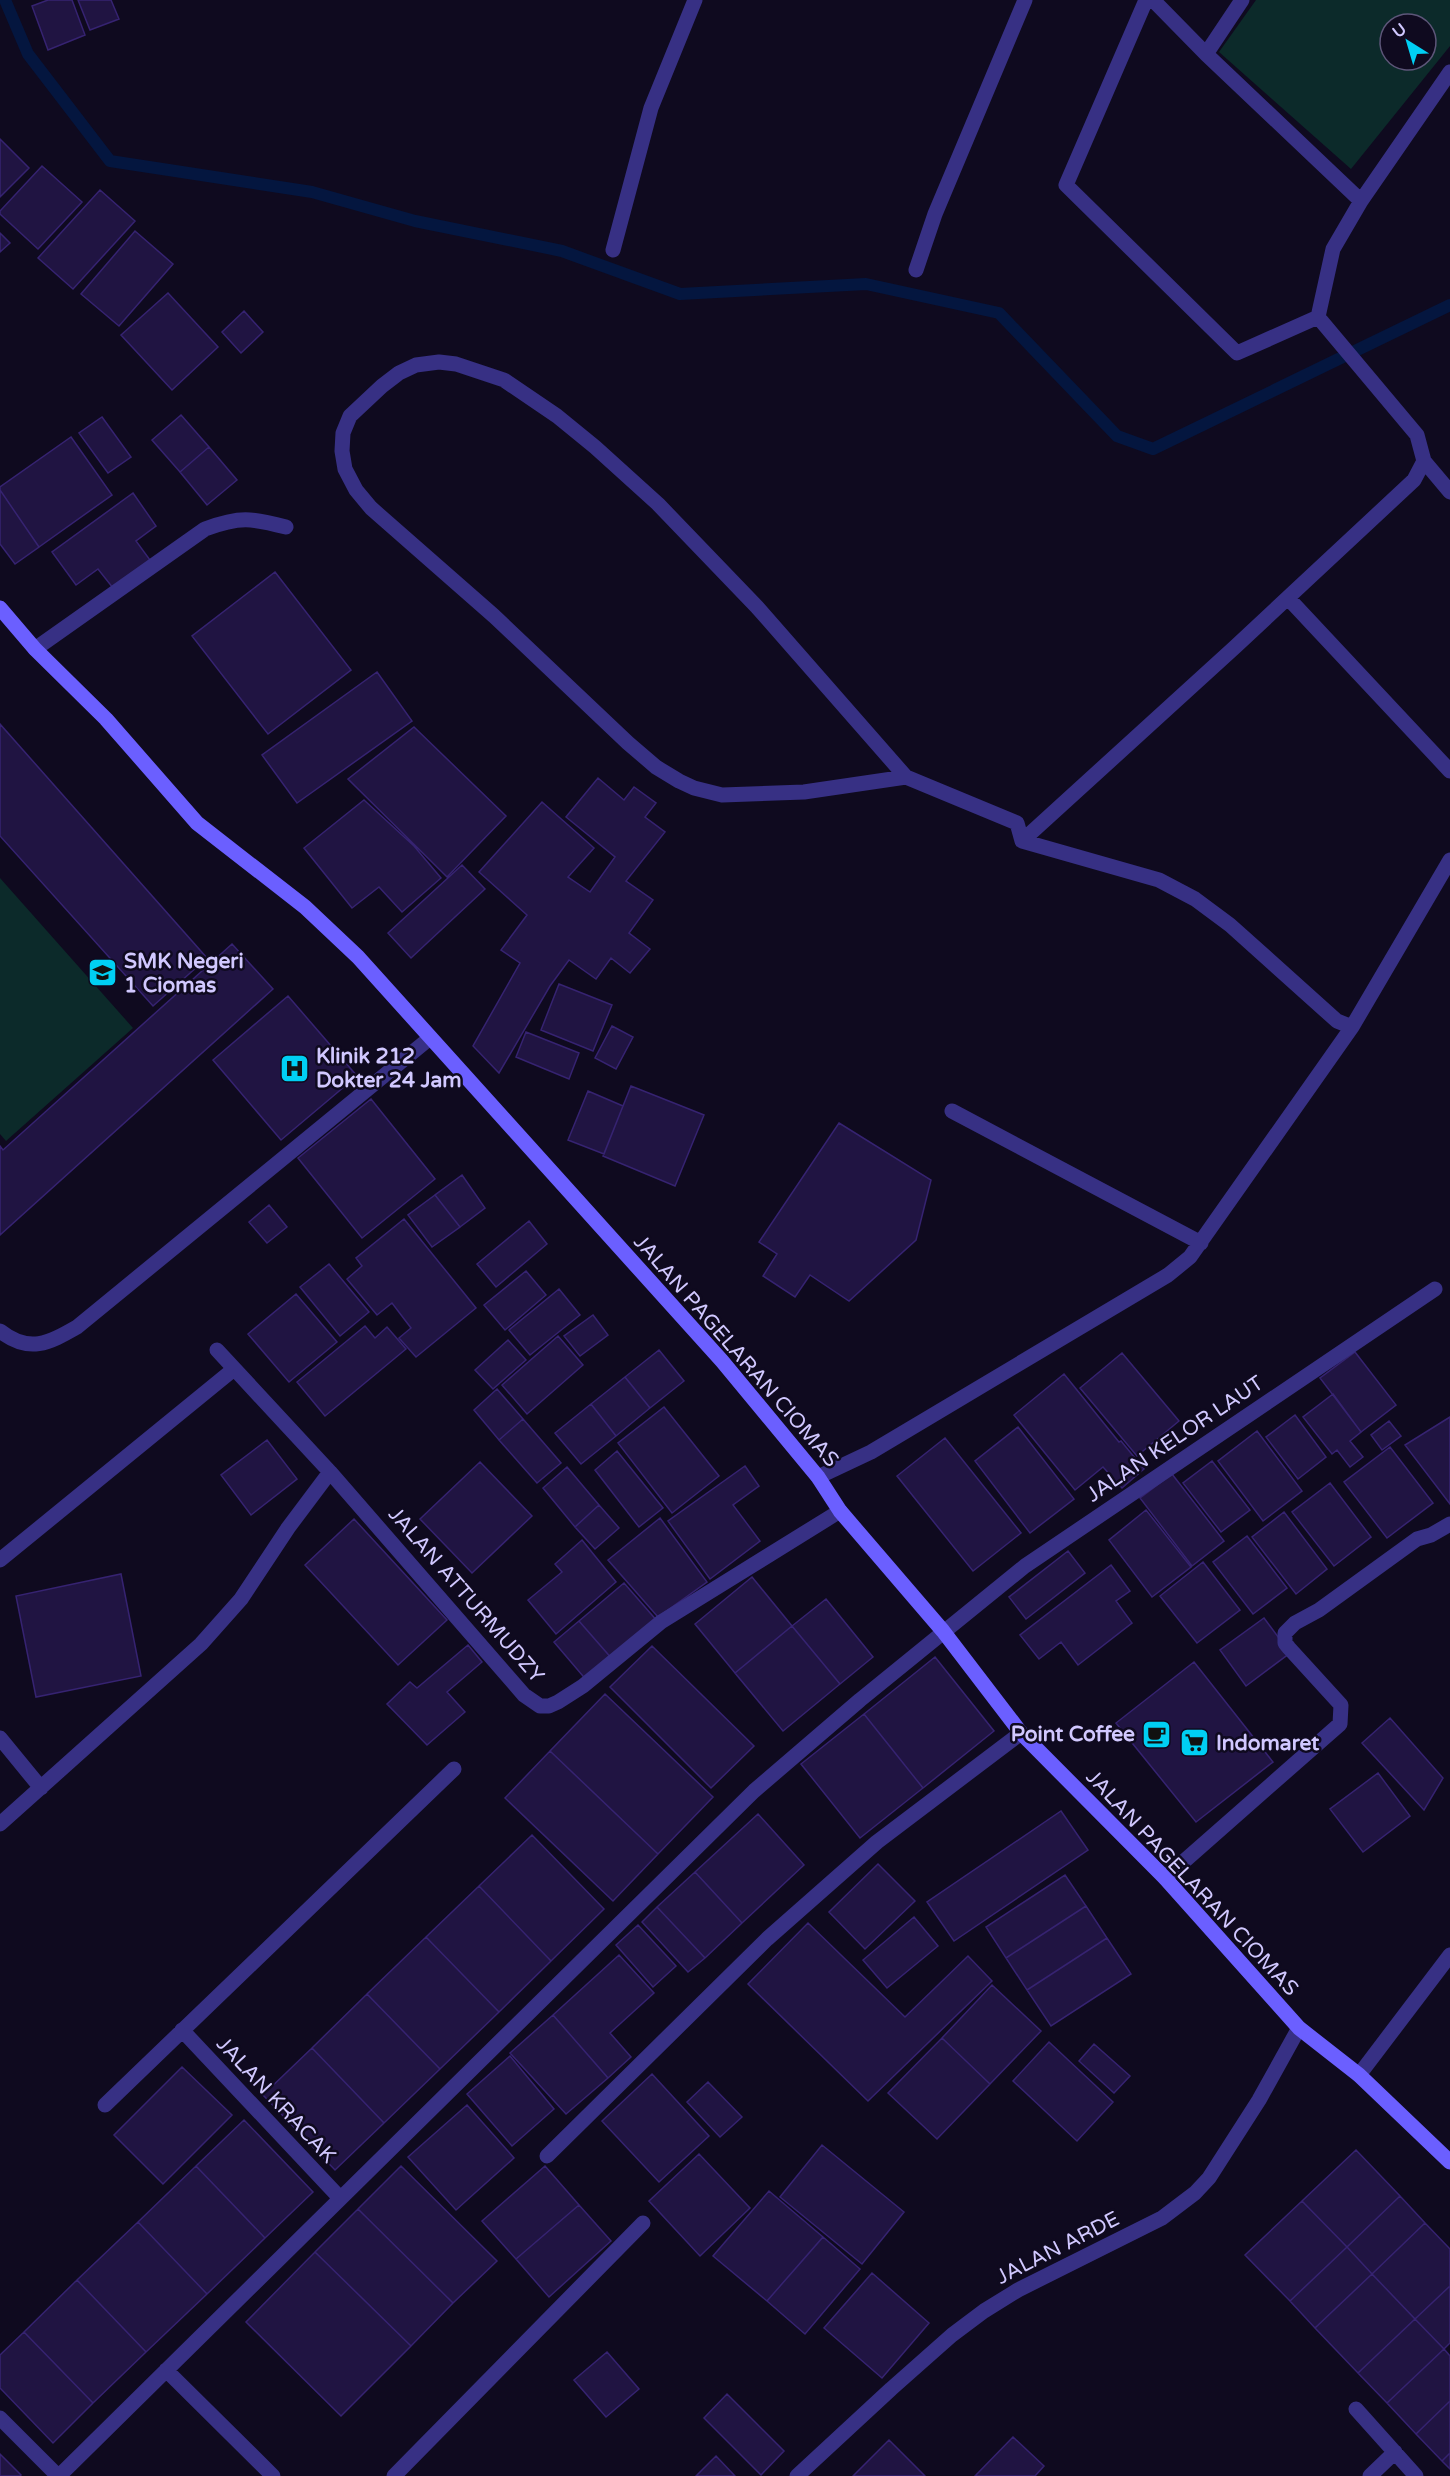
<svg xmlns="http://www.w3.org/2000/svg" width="1450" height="2476" font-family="'Varela Round',sans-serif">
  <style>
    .green { fill: #0c2a2a; fill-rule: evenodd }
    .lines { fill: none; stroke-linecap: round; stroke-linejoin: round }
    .stream { stroke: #04163f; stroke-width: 12 }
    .building { fill: #201442; stroke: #362371; stroke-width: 1.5 }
    .minor { stroke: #373084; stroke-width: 15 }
    .secondary { stroke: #6b5fff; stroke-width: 15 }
    .labels { text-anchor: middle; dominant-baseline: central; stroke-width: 5; stroke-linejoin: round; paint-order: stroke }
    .poi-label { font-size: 21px; font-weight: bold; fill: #d1c8ff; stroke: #0f0a1f; text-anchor: start }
    .street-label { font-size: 21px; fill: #d1c8ff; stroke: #0f0a1f }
  </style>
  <rect width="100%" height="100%" fill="#0f0a1f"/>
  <path class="green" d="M1256 0H1450V46L1351 169 1219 52ZM1390 24H1426V60H1390Z
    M0 878 133 1028 6 1141 0 1134Z"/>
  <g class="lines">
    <path class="stream" d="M5 0 28 54 110 161 312 192 415 221 562 251 680 294 866 284 999 313 1117 436 1153 449 1450 305"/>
  </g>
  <path class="building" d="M48 0H72L85 35 48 50 32 6Z
    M78 0H111L119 19 90 30Z
    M0 139 29 168 0 197Z
    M42 166 82 202 38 249 0 214V211Z
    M100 190 135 221 73 289 38 258Z
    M135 231 173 264 119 326 81 294Z
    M0 233 10 243 0 252Z
    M168 293 218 347 172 390 121 335Z
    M244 311 263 332 241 353 222 332Z
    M181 415 209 447 180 472 152 440Z
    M102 417 131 457 108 473 79 433Z
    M71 437 112 495 39 547 0 490V487Z
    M209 447 237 480 207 505 180 472Z
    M0 490 39 547 15 564 0 544Z
    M133 493 156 526 136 541 150 560 113 588 98 569 76 585 52 552Z
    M275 572 351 670 268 734 192 636Z
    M377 672 412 721 297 803 262 755Z
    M0 724 207 958 153 1006 0 836Z
    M414 727 506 816 447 877 348 779Z
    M598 778 624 800 634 787 656 803 645 817 665 832 626 881 653 900 629 933 650 949 630 973 611 958 596 979 569 960 550 986 499 1073 473 1046 520 963 501 950 527 915 479 872 542 802 594 848 568 877 590 892 615 857 566 817Z
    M364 800 414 846 441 878 402 912 379 887 352 908 304 848Z
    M462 865 485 889 411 958 388 933Z
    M232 944 273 989 0 1235V1146L3 1150Z
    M559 984 612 1005 593 1051 541 1030Z
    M288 996 357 1076 281 1140 213 1060Z
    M612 1026 633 1037 616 1069 595 1058Z
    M526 1032 579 1053 569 1079 516 1057Z
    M631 1086 704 1115 675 1186 603 1156Z
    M588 1091 623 1106 604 1154 568 1140Z
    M371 1099 435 1179 362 1238 298 1158Z
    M839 1123 931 1180 916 1240 849 1301 810 1275 795 1297 763 1276 777 1254 759 1242Z
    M462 1175 485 1208 460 1227 435 1195Z
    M435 1195 460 1227 432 1247 408 1215Z
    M269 1205 287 1227 267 1243 249 1222Z
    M404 1219 476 1308 416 1357 399 1338 411 1328 392 1303 377 1315 347 1279 362 1266 356 1258Z
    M529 1221 547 1244 496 1287 477 1264Z
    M329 1264 369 1312 340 1336 300 1287Z
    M526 1271 546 1295 505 1330 484 1305Z
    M559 1289 580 1315 530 1355 509 1330Z
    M296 1294 337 1342 289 1382 248 1334Z
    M593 1315 608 1335 580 1356 564 1336Z
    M365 1326 375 1338 387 1327 406 1349 325 1416 297 1382Z
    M558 1336 583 1365 527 1414 502 1385Z
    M508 1340 526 1360 493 1389 475 1370Z
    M659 1350 684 1381 650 1408 625 1377Z
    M1355 1352 1396 1405 1361 1432 1320 1378Z
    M1122 1353 1179 1421 1137 1456 1080 1388Z
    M1064 1374 1119 1442 1121 1441 1144 1469 1122 1488 1103 1467 1075 1490 1014 1415Z
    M625 1377 650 1408 616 1436 591 1404Z
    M497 1389 523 1419 499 1440 474 1410Z
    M1333 1394 1361 1432 1350 1441 1363 1457 1350 1467 1337 1450 1332 1454 1303 1417Z
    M591 1404 616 1436 581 1464 555 1433Z
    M664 1407 719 1476 672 1513 618 1443Z
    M1295 1415 1326 1457 1298 1479 1266 1437Z
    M1450 1417V1504L1405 1445Z
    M523 1419 561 1463 537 1483 499 1440Z
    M1389 1421 1401 1436 1382 1450 1371 1435Z
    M1018 1427 1074 1499 1030 1533 975 1461Z
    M1257 1431 1302 1491 1263 1521 1218 1461Z
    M945 1438 1021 1533 973 1571 897 1476Z
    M267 1440 297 1479 251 1515 221 1475Z
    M1390 1447 1433 1503 1387 1538 1344 1482Z
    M617 1451 663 1508 639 1527 595 1470Z
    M1212 1461 1250 1510 1221 1532 1183 1483Z
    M480 1462 532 1516 472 1573 420 1519Z
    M745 1466 759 1486 733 1505 760 1541 710 1579 668 1521Z
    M567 1467 599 1505 575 1527 543 1488Z
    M1172 1474 1224 1541 1192 1566 1140 1498Z
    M1330 1483 1371 1537 1334 1566 1292 1512Z
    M599 1505 619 1528 595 1549 575 1527Z
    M1146 1510 1191 1567 1152 1597 1109 1540Z
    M1284 1512 1327 1569 1296 1594 1252 1537Z
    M660 1518 707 1582 658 1617 608 1560Z
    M354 1519 447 1620 398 1665 305 1565Z
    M1247 1536 1287 1588 1253 1614 1213 1562Z
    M582 1540 616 1582 556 1634 528 1600 562 1572 555 1564Z
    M1068 1551 1085 1573 1026 1619 1009 1597Z
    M1203 1562 1240 1610 1197 1643 1160 1596Z
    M1111 1565 1130 1591 1116 1601 1132 1623 1078 1665 1061 1642 1039 1659 1020 1635Z
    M121 1574 141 1676 36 1697 16 1596Z
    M752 1577 792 1626 735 1673 695 1624Z
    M624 1583 658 1622 613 1660 579 1621Z
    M826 1599 873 1657 840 1684 792 1626Z
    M1264 1618 1290 1653 1246 1686 1220 1650Z
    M579 1621 613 1660 588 1682 554 1642Z
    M792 1626 840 1684 783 1731 735 1673Z
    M468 1645 482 1662 447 1692 465 1712 427 1745 387 1704 410 1682 417 1688Z
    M652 1646 754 1746 711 1788 610 1687Z
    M935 1657 994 1731 923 1788 864 1714Z
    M1194 1662 1273 1762 1196 1822 1116 1723Z
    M605 1694 713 1797 658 1854 550 1751Z
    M864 1714 923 1788 860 1838 801 1764Z
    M1390 1718 1443 1778 1424 1810 1362 1743Z
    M550 1751 658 1854 613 1901 505 1798Z
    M1378 1773 1410 1816 1363 1852 1330 1809Z
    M1061 1811 1088 1850 954 1941 927 1902Z
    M758 1814 804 1865 742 1923 695 1872Z
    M532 1835 604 1909 551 1961 479 1886Z
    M878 1864 915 1901 865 1949 829 1912Z
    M695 1872 742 1923 705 1958 657 1907Z
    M1065 1875 1086 1906 1006 1958 986 1927Z
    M479 1886 551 1961 499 2012 426 1937Z
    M1086 1906 1107 1938 1027 1990 1006 1958Z
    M657 1907 705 1958 688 1972 642 1922Z
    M914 1917 938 1946 887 1988 863 1960Z
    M808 1923 905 2017 968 1956 992 1981 868 2101 748 1984Z
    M638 1925 676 1966 653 1987 616 1945Z
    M426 1937 499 2012 440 2069 367 1994Z
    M1107 1938 1131 1974 1051 2026 1027 1990Z
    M619 1955 654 1993 610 2033 631 2057 608 2078 553 2015Z
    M992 1985 1041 2031 990 2084 942 2038Z
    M367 1994 440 2069 384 2123 312 2048Z
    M553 2015 608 2078 566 2114 510 2053Z
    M942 2038 990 2084 937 2139 888 2093Z
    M1049 2042 1113 2102 1077 2141 1013 2081Z
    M1094 2044 1130 2076 1114 2093 1079 2061Z
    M312 2048 384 2123 335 2170 263 2095Z
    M510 2056 554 2109 512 2146 467 2094Z
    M182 2067 232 2115 163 2184 114 2135Z
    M652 2074 709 2136 659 2182 602 2121Z
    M708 2082 742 2117 720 2137 687 2102Z
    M467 2105 514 2158 456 2210 408 2157Z
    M244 2120 313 2192 265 2238 196 2166Z
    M822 2145 904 2212 862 2264 780 2197Z
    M1356 2150 1400 2196 1347 2247 1302 2201Z
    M699 2154 750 2208 700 2256 649 2201Z
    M196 2166 265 2238 207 2294 138 2222Z
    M401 2166 497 2261 453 2303 358 2209Z
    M545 2166 579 2205 516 2259 482 2221Z
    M769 2191 823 2237 767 2301 713 2256Z
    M1400 2196 1425 2223 1372 2274 1347 2247Z
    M1302 2201 1347 2247 1290 2301 1245 2255Z
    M579 2205 611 2241 549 2297 516 2259Z
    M358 2209 453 2303 411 2346 315 2252Z
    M138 2222 207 2294 146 2352 77 2280Z
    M1425 2223 1450 2249V2286L1415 2319 1372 2274Z
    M823 2237 860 2269 805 2334 767 2301Z
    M1347 2247 1372 2274 1315 2328 1290 2301Z
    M315 2252 411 2346 341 2416 246 2322Z
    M872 2273 929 2323 882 2378 824 2328Z
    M1372 2274 1415 2319 1358 2373 1315 2328Z
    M77 2280 146 2352 93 2403 24 2332Z
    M1450 2286V2343L1444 2349 1415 2319Z
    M1415 2319 1444 2349 1387 2403 1358 2373Z
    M24 2332 93 2403 53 2443 0 2388V2355Z
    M1444 2349 1450 2356V2401L1416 2434 1387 2403Z
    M607 2352 639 2389 606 2417 574 2380Z
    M727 2394 784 2451 761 2475 704 2418Z
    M1450 2401V2453L1442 2461 1416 2434Z
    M1013 2437 1044 2466 1035 2476H975Z
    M889 2440 925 2476H853Z
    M1450 2453V2469L1442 2461Z
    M0 2454 21 2475 20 2476H0Z
    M716 2456 735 2476H696Z"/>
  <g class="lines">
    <path class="minor" d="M1146 0 1066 185 1237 353 1318 317 1333 249 1361 201 1450 72
      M1153 0 1206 54 1361 201
      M1206 54 1242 0
      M613 250 651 108 695 0
      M916 270 935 214 1025 0
      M1424 461 1450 492
      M1288 598 1450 771
      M35 649 205 529C240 516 251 518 286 527
      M906 777 804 792 722 795 694 788 679 781 656 767 628 743 494 616 371 508 356 490 345 469 342 451 343 433 350 416 382 386 399 373 416 365 439 362 456 364 504 380 557 416 595 447 658 504 757 607 906 777 1017 823 1022 841 1159 880 1195 899 1230 925 1337 1021 1352 1027
      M1022 841 1235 647 1414 480 1424 461 1417 435 1318 317
      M952 1111 1201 1243
      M0 1331C29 1354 49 1343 77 1327L430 1038
      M217 1350 330 1472 524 1695 540 1706H549L558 1702 583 1686 661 1622 840 1511
      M818 1477 871 1452 1168 1275 1190 1257 1352 1027 1450 860
      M0 1560 234 1369
      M0 1738 41 1788
      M0 1824 201 1644 241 1599 288 1528 330 1472
      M1165 1878 1340 1724 1341 1705 1289 1648 1285 1643V1633L1295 1623 1319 1610 1417 1539 1431 1535 1450 1524
      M182 2030 340 2198
      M1359 2075 1450 1955
      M105 2105 454 1769
      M547 2156 767 1939 877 1842 1021 1733
      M166 2370 273 2476
      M1356 2409 1416 2476
      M0 2418 58 2476
      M59 2476 754 1791 860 1700 1025 1566 1435 1289
      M394 2476 643 2223
      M797 2476 891 2389 952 2335 984 2311 1018 2290 1162 2218 1195 2193 1209 2178 1259 2100 1299 2028
      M1370 2476 1395 2452"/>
    <path class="secondary" d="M0 608 35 649 106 719 197 823 305 907 358 957 722 1361 818 1477 840 1511 943 1631 1021 1733 1165 1878 1299 2028 1359 2075 1450 2162"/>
  </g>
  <defs>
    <symbol id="school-square" viewBox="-11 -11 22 22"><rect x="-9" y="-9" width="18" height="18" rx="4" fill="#00cff3" stroke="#0f0a1f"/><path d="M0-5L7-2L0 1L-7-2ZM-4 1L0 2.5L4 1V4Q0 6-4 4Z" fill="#111"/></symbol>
    <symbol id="hospital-square" viewBox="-11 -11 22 22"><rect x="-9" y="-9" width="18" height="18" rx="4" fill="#00cff3" stroke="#0f0a1f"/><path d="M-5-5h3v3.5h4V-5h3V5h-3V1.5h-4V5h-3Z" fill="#111"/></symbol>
    <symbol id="cafe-square" viewBox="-11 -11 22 22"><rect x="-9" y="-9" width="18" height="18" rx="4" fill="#00cff3" stroke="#0f0a1f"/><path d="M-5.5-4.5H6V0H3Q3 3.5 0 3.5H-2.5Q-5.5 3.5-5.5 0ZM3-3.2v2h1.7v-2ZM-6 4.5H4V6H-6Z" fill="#111"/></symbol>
    <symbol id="supermarket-square" viewBox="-11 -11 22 22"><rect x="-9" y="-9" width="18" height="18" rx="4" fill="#00cff3" stroke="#0f0a1f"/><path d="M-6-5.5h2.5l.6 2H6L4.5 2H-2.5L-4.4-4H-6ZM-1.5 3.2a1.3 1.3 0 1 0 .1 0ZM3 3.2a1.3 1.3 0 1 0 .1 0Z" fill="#111"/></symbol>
  </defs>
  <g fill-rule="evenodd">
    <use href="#school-square" x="86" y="956" width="33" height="33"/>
    <use href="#hospital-square" x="278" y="1052" width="33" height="33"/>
    <use href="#cafe-square" x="1140" y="1718" width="33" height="33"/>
    <use href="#supermarket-square" x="1178" y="1726" width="33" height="33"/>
  </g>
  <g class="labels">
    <g class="poi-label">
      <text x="124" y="961">SMK Negeri<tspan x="124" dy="24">1 Ciomas</tspan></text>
      <text x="316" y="1056">Klinik 212<tspan x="316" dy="24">Dokter 24 Jam</tspan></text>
      <text x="1135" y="1734" text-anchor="end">Point Coffee</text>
      <text x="1216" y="1743">Indomaret</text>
    </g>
    <g class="street-label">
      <text transform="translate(736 1351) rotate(49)">JALAN PAGELARAN CIOMAS</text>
      <text transform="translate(1175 1439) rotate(-34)">JALAN KELOR LAUT</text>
      <text transform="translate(466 1595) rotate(49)">JALAN ATTURMUDZY</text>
      <text transform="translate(1192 1883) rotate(47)">JALAN PAGELARAN CIOMAS</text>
      <text transform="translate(276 2100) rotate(47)">JALAN KRACAK</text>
      <text transform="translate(1058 2248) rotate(-27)">JALAN ARDE</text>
    </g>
  </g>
  <g transform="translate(1408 42) rotate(323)"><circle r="28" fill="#0f0a1f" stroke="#5d5679" stroke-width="1.5"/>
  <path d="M0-4.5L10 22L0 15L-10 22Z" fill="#00cff3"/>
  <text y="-9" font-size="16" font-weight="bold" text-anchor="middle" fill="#d1c8ff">U</text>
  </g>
</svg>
